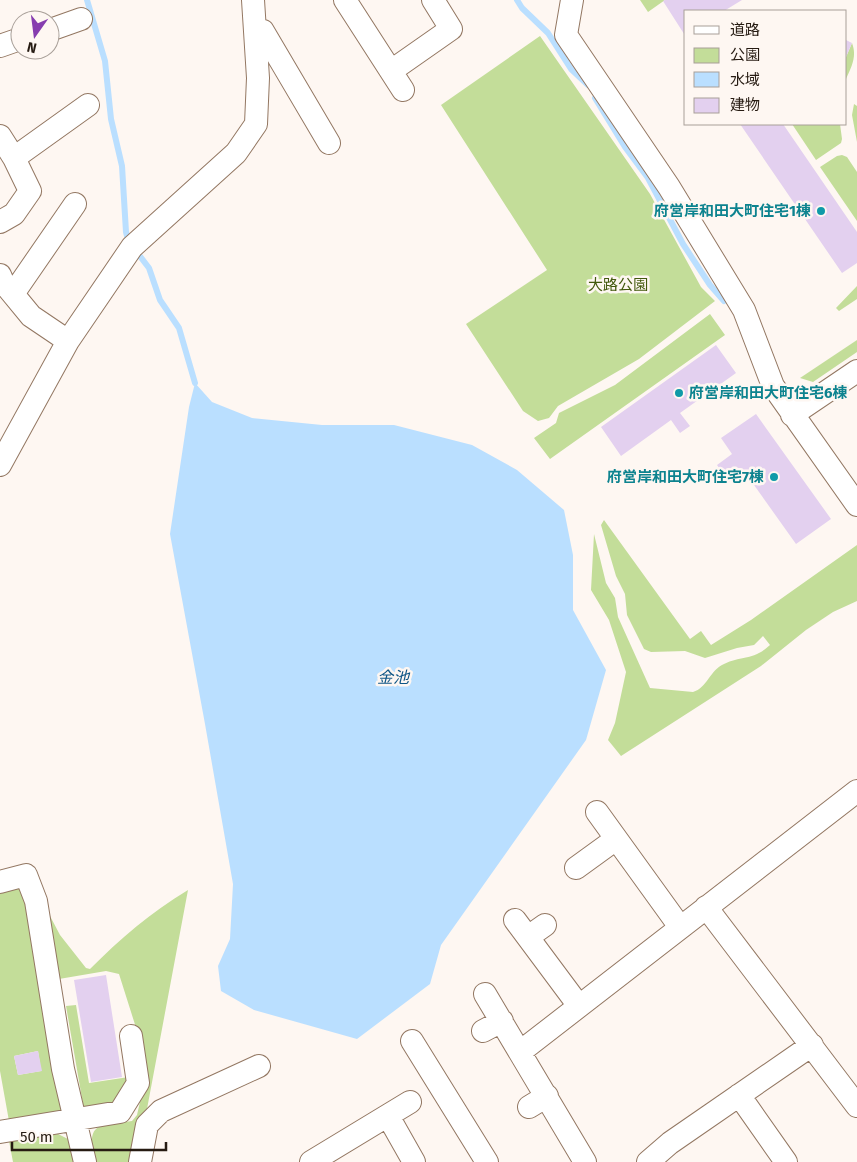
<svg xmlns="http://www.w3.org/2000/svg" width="857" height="1162" font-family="'Fira Sans','Noto Sans JP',sans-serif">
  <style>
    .green { fill: #c3dd99; fill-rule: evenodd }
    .water { fill: #badfff }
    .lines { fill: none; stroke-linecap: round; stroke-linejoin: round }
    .stream { stroke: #badfff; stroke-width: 6 }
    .building { fill: #e3d0ef }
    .minor-casing { stroke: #937762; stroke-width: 24 }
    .minor { stroke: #fff; stroke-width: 22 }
    .culture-dot { fill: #0f9aa8; stroke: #fef7f2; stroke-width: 2 }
    .labels { text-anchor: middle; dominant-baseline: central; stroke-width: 5; stroke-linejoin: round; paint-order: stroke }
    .culture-label { font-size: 15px; font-weight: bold; fill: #0d838f; stroke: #fef7f2; text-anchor: end }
    .park-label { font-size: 15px; fill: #435a0e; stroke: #fef7f2 }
    .water-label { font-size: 16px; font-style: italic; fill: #0f5686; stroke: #fef7f2 }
  </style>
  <rect width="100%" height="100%" fill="#fef7f2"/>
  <path class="green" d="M640 0H665L648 12Z
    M540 36 650 194 701 287 715 301 639 359 558 406 549 418 538 421 523 411 466 324 547 270 441 105Z
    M852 43C857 56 852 66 846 79V57Z
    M854 104 857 106V142L852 115Z
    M792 124H840L842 139 841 143 816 160Z
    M842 155 847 157 857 172V221L820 167 837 156Z
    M857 286V299L839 311 836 308Z
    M710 314 725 335 550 459 534 438 556 423 559 413 615 385Z
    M857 340V352L813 382 800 378Z
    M604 520 690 639 701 631 711 645 751 620 857 545V601L833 612 806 630 761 666 621 756 608 740 615 723 626 672 609 620 591 590 594 534 606 583 615 598 618 617 650 688 693 692C707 688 710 670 724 664 742 655 753 661 770 645L763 636 754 645 737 648 705 658 685 651 651 652 644 649 627 615 625 594 616 576 601 525Z
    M26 886 65 1111 9 1121 0 1071V890ZM38 1051 41 1071 18 1075 14 1056Z
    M188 890 147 1109 139 1123 131 1162H94C87 1122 96 1126 132 1121L137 1115 145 1080 138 1034 119 974 106 971 59 979 45 917 50 916 60 935 86 968 90 969C121 938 150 913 188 890Z
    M76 1005 89 1083 129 1077 119 1105 84 1110 66 1006Z
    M58 1134 68 1139 75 1162H13L9 1141Z"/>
  <path class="water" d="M195 383 212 402 252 418 322 425H394L472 445 517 470 564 510 573 555V610L606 670 586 740 441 945 430 984 357 1039 254 1010 221 991 218 966 230 939 233 884 205 724 170 534 189 407Z"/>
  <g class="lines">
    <path class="stream" d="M87 0 105 61 111 119 122 166 126 232 128 240
      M517 0 522 8 548 33 571 69 588 85
      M595 98 625 147 648 178 683 244 710 285 724 301
      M139 255 149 268 160 300 179 328 195 383"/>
  </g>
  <path class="building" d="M665 0H742L724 11H686V37L663 1Z
    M846 40 852 43 846 57Z
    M740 124H783L857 232V263L842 273Z
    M716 345 736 373 680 413 690 426 680 433 671 420 621 456 601 427Z
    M756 414 831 519 796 544 744 471 729 482 717 465 732 454 721 438Z
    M106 975 122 1077 91 1082 74 980Z
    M38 1051 42 1071 18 1075 14 1056Z"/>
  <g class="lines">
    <defs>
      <path id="minor" d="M345 0 403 90
        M572 0 566 35 669 187 744 310 773 386 857 505
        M255 29 263 31 329 143
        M50 30 81 19
        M0 46 20 39
        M391 71 451 29 433 0
        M0 136 14 158 30 191 14 214 0 222
        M14 158 88 105
        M0 275 3 282 31 316 68 341
        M13 294 75 204
        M792 415 857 371
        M0 465 68 341 132 247 236 153 256 124 258 78 253 0
        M597 812 680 927
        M576 868 616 839
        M0 882 26 875 36 901 63 1069 85 1162
        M706 907 857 1106
        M515 920 579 1006
        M528 937 545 925
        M485 994 585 1162
        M483 1031 502 1021
        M412 1041 487 1162
        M520 1052 857 791
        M739 1095 786 1162
        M529 1107 547 1096
        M388 1116 414 1162
        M0 1132 120 1112 138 1083 131 1036
        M140 1162 147 1125 161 1111 259 1066
        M311 1162 410 1102
        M648 1162 670 1143 812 1045"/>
    </defs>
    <use href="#minor" class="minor-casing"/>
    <use href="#minor" class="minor"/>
  </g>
  <g class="culture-dot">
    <circle cx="821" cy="211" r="5"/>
    <circle cx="679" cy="393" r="5"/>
    <circle cx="774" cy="477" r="5"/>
  </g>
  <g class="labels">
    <g class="culture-label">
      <text x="811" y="211">府営岸和田大町住宅1棟</text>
      <text x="689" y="393" text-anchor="start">府営岸和田大町住宅6棟</text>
      <text x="764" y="477">府営岸和田大町住宅7棟</text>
    </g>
    <g class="park-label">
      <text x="618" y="285">大路公園</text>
    </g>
    <g class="water-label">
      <text x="393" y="677">金池</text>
    </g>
  </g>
  <rect x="684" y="10" width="162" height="115" fill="#fef7f2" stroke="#a89f98"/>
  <rect x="694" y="26" width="25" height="8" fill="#ffffff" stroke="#a89f98"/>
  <text x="730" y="35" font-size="15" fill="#261b12">道路</text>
  <rect x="694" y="48" width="25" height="15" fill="#c3dd99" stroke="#a89f98"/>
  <text x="730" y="60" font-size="15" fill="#261b12">公園</text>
  <rect x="694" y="72" width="25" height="15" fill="#badfff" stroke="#a89f98"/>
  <text x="730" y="85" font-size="15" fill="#261b12">水域</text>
  <rect x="694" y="98" width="25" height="15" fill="#e3d0ef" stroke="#a89f98"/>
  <text x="730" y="110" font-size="15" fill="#261b12">建物</text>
  <g transform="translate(35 35) rotate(194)"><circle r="24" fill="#fef7f2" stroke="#a89f98"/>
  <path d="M0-4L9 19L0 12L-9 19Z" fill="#863daf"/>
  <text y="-8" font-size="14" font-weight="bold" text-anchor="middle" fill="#261b12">N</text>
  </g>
  <path d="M12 1142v8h154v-8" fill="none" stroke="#261b12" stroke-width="2.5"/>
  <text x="20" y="1142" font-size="15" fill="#261b12" stroke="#fef7f2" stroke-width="4" paint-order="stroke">50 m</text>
</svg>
